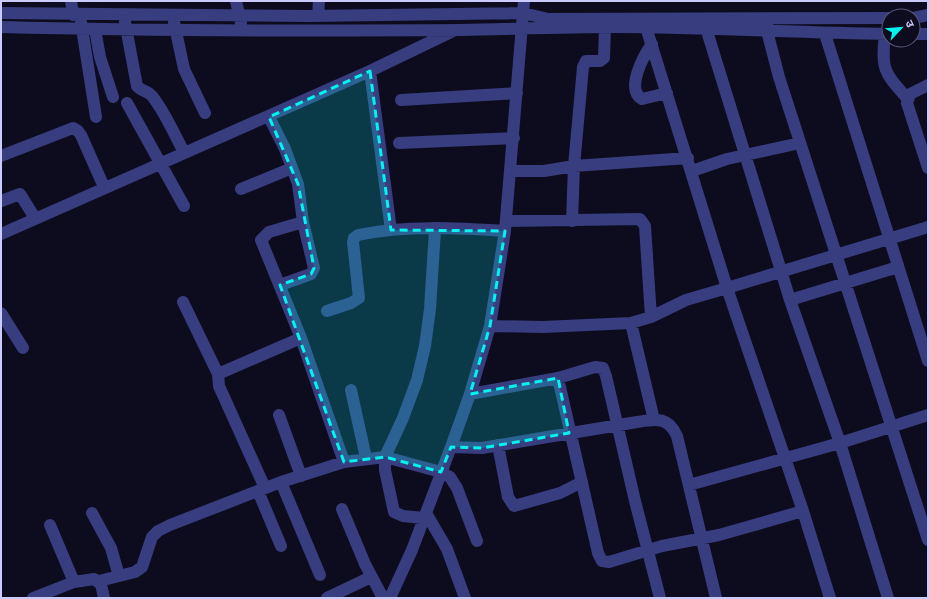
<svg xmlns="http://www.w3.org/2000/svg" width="929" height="599" font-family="'Varela Round','Noto Sans Devanagari',sans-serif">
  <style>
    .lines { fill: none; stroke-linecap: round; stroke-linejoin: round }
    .minor { stroke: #373d7e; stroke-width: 12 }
    .marked { fill: #02f4f0; fill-opacity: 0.2; stroke: #02f4f0; stroke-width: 3; stroke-dasharray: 8 5; stroke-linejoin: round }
  </style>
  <rect width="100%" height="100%" fill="#0d0c1f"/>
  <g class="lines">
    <path class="minor" d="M71 1 73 15
      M236 1 241 23
      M1 13 309 16 523 13 548 19 889 18
      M318 16 319 1
      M913 18 928 15
      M81 22 96 117
      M125 22 137 86C141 91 148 91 152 96 165 112 174 134 184 152
      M174 22 184 69 205 113
      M767 23V31L779 77 928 540
      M1 27C154 31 308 31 461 30 513 29 565 27 617 27 708 27 798 33 889 34
      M646 27 727 288 803 511 830 598
      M706 28 790 300 840 443 888 598
      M95 29 100 57 113 97
      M825 34 928 361
      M885 34C881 70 884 72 907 98
      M913 34H928
      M652 44C644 55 625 89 642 99L667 93
      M928 85 910 94 907 103 928 168
      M401 100 517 93
      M127 103 184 206
      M269 117 285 149 298 184 303 222 314 268 311 274 280 285
      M399 143 514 138
      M1 156 73 128 78 131 81 135 104 187
      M511 171H544L574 166 688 158
      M692 171 727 159 800 143
      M241 189 292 168
      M1 201 20 194 35 218
      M506 221 640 219 645 226 651 317
      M572 221 574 166 583 67 586 61H600L604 58 605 27
      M303 222 269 232 261 240 301 338 344 462
      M391 230 370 71 453 31
      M1 234 370 71
      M790 300 898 267
      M183 302 218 374
      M327 311 351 303 359 298 353 242 354 238 358 235C406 225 457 228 505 231
      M1 313 23 348
      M631 323 654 420
      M490 326 543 327 631 323 651 317 686 300 727 288 928 227
      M558 378 598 553 602 561 609 562 662 546 719 535 803 511
      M351 390 366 458
      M470 394 558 378 595 367 603 368 606 376 635 501 660 598
      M279 415 301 476
      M498 445 508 497 514 506 560 493 582 482
      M451 447 482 448 637 422C656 419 668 416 677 436L716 598
      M281 482 320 575
      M689 485 840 443 928 415
      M265 488 219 386 218 374 301 338
      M258 491 281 546
      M342 509 365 564 383 598
      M92 513 111 548 119 576
      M426 513 447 549 465 598
      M424 518 403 516 394 512 385 470V457L403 418 417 380 425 346 430 309 435 230
      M50 525 74 582
      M99 581 135 572 142 567 152 537 158 531 170 525 281 482 344 462 385 457 441 472 450 477 457 488 477 541
      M33 598 74 582 94 579 101 584 104 598
      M327 598 371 577
      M390 598 412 550 451 447 470 394 490 326 505 231 524 1"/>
  </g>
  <path class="marked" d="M370 71 391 230 505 231 490 326 470 394 558 378 569 433 482 448 451 447 441 472 385 457 344 462 280 285 311 274 314 268 298 184 269 117Z"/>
  <rect width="929" height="599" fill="none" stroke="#cbcbff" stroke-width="4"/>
  <g transform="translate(901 28) rotate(64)"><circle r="19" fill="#0d0c1f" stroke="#595879"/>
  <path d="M0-3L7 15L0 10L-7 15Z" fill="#02f4f0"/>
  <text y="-6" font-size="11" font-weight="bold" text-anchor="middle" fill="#cbcbff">उ</text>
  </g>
</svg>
